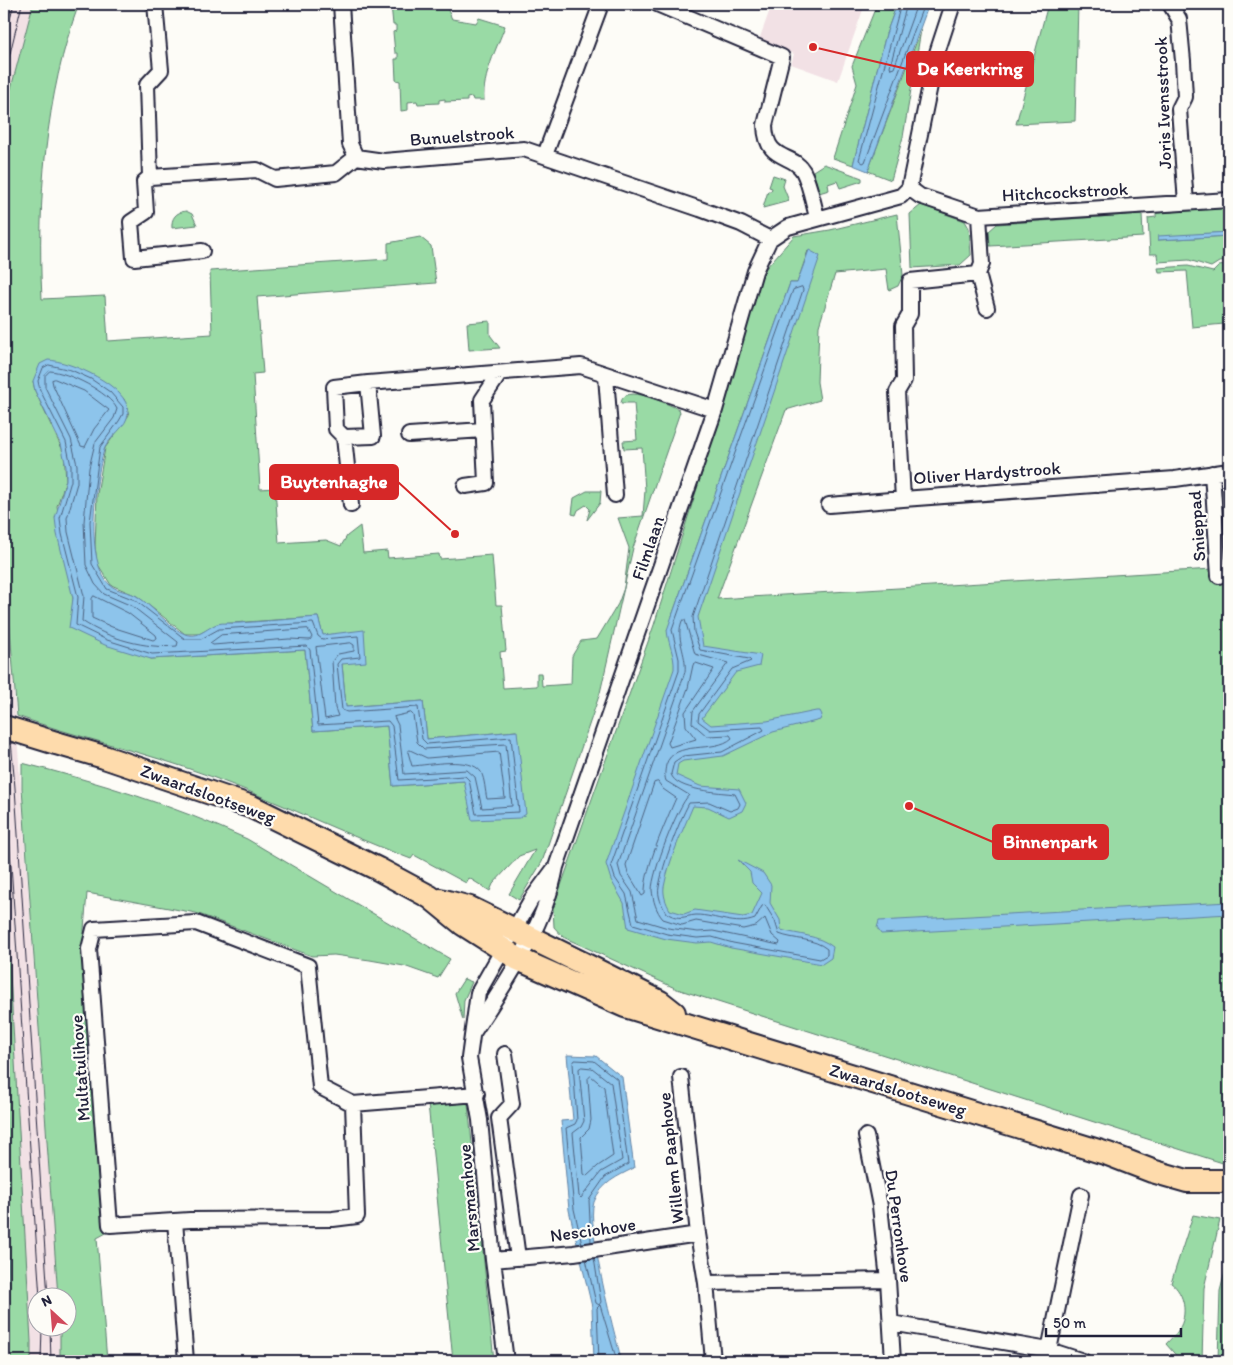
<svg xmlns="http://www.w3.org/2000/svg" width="1233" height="1365" font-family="Itim,sans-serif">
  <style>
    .built { fill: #f2e1e5 }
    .green { fill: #99daa5; stroke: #5e7e70; fill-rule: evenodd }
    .water { fill: #8dc4eb; stroke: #6283a5 }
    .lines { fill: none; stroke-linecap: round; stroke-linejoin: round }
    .shore { stroke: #4d6381; stroke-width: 1 }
    .street-casing { stroke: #22223b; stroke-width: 18 }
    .primary-casing { stroke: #22223b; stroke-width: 26 }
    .street { stroke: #fdfcf7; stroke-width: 14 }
    .primary { stroke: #fedbac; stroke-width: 22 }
    .tram { stroke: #22223b; stroke-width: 1 }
    .primary-bridge-casing { stroke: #22223b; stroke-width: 26; stroke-linecap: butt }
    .primary-bridge { stroke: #fedbac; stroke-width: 22 }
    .labels { text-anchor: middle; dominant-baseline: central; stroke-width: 4.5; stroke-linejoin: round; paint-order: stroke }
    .street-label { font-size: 18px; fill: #22223b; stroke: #fdfcf7 }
    .leader { fill: none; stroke: #d62828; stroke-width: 2 }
    .callout-dot { fill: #d62828; stroke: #fdfcf7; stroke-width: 2 }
    .callout { fill: #d62828; stroke: #d62828; stroke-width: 2 }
    .callout-label { font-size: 19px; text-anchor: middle; font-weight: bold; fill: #fff }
  </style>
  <rect width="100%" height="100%" fill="#fdfcf7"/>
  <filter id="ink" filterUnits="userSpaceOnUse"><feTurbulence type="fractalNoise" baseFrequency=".02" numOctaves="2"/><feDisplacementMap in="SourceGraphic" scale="10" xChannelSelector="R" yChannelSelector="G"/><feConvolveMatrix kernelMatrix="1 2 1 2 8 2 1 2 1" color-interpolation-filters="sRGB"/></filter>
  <g filter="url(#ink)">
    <path class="built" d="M4 4H33L4 115Z
      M772 4H865L838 81 791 64 794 54 759 40Z
      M4 557 58 1297 38 1298V1328H60V1361H31L4 868Z"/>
    <path class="green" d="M33 4H79C45 94 37 203 42 299L105 296 108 341 212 334 210 271 388 259V243L420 237 431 246 436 283 257 297 263 373 253 374 260 489 275 488 279 543 326 540 341 546 347 536 360 526 363 553 387 551 388 558 439 554 440 559 492 555 496 605H502L506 651 500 652 503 688 537 686V673H541L542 686 571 684 572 656 581 641 597 639 618 604 624 588 629 548 618 518 643 516 645 490 642 448 624 449 623 441 637 440 634 403H621C624 382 666 404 679 409L680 412 633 548 600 693 542 862 519 900 509 894 535 850 519 856 493 884 490 891 469 878 466 883 414 855 411 859C333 830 260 792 181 766 127 748 71 735 17 716L4 557V115ZM93 375 124 399 129 415 105 448 97 494 95 546 97 563 111 585 137 596 185 634H199L218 624 318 617 323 635 342 664 346 707 423 701 427 739 516 731 464 781 393 786 387 726 313 731 305 650 151 659 72 612 73 598 57 506 66 480 64 453 35 391 33 381Z
      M391 4H445L452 19 476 23 479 18 505 26C497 48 482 76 484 100H473L472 97 467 98V101L445 102V99L439 100V103L418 104 417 101 408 102V110L401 111 400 81 396 80 395 59H398V53H395L393 32 396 31V25H393Z
      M877 4H897L886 34 853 165 833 158 857 84 852 66Z
      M1048 4H1078L1075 121 1016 124Z
      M921 30 903 137 891 180 868 171Z
      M824 164 862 178V181L840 188 837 181 828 184 829 190 819 193 813 171Z
      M773 175 785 179 783 186 789 201 763 208 768 191H771L772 188 769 187Z
      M921 205 965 221 969 228 971 255 960 265 912 268 910 214Z
      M1229 208V232L1158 237V240L1229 236V261L1219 262 1211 267 1189 260 1158 262 1157 254H1150L1148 218 1156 217V213Z
      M186 211 192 214 197 225 172 228C171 218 176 212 186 211Z
      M897 214 903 275 898 286 889 290 886 269 835 274 819 326 817 382 820 400 786 410 717 599 1229 568V1165L677 989 563 937 554 927 553 908 654 625 738 358 747 316 756 289 766 268 794 236 830 230ZM808 251 703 602 672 616 790 283H797Z
      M1142 214 1143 237 990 246 989 231 997 224Z
      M1226 265 1229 266 1228 386 1224 324 1192 327 1187 271 1159 272 1158 268 1188 266 1213 272 1219 266Z
      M490 321V335L500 348 469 350 467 323Z
      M587 491H601L600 503 587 520 590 509 586 505 578 510 576 515 572 514 574 498Z
      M22 763C99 782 175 806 247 839L450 959 438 978 404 966 370 960 334 955 312 956 196 913 87 893 84 929 105 1223 110 1231 97 1238 107 1361H60V1328H68V1298L58 1297 22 788Z
      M4 868 31 1341V1361H7L9 1304 7 1142 4 1088Z
      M464 979 472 982 464 1000 463 1020 455 993Z
      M461 1100 468 1104 494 1361H453L428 1103Z
      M1193 1215 1220 1220 1204 1288 1202 1361H1181L1166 1344C1170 1339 1176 1335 1179 1329 1188 1315 1185 1293 1171 1283Z
      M1229 1257V1361H1218L1220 1291Z"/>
    <path class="water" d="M897 4H929L868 171 853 165 886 34Z
      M1229 232V236L1158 240V236Z
      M809 250 820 256 698 617 703 646 761 655 759 666 736 672 702 718 711 725 767 721 816 711H820L822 715 820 720 773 732 723 756 683 761 678 764 676 775 700 786 739 789 746 803 742 811 729 817 708 807 693 806C682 832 669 860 664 887 663 895 666 903 670 910L684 914 695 910 743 917 752 915 762 893 752 883 750 872 738 860 763 873 771 885 770 903 780 920 781 930C799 935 818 935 833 947L831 958 822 964 731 948 711 942 697 943 666 939 628 928 624 903 611 880 606 864 674 669C675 655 668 644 667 630L790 283H797Z
      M48 360C70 361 129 386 128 412 128 427 109 436 104 450 95 480 84 562 110 585 118 592 130 591 138 597 151 605 171 629 185 634 199 639 206 628 217 624 223 622 233 624 239 623 266 621 292 619 318 617L323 635 364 630 366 662 342 664 346 707 423 701 427 739 517 731 526 814 520 818 472 820 464 781 393 786 387 726 313 731 305 650 151 659 105 645 69 628 73 598 57 534 55 518 66 480V467L61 444 35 391 33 381 40 364Z
      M1229 902V914L881 934 877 928 879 921Z
      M567 1055 596 1056 622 1077 634 1168C618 1176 601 1183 594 1202 586 1225 613 1329 621 1358L645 1361H594L592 1307 569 1210 561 1121 573 1120Z
      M4 1088 8 1225 7 1361H4Z"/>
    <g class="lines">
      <path class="shore" d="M901 4 859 160 863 163 865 162 924 4
        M907 4 890 66 891 69 894 68 917 4
        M802 287 803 290 693 617 694 632 700 650 749 659 751 661 732 669 699 714 698 721 710 730 762 727 764 730 722 752 683 756 674 762 671 774C676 791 720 792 735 794L740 804 738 808 730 811 709 802 689 803C678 824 663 863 659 887 657 896 662 905 666 913 681 921 683 916 696 915 716 915 735 927 755 919L762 906 765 905 775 921 779 934C794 940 814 938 827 949V955L820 959 733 943 712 937 697 938 667 934 633 924 626 894 615 878 611 865 679 671V659L672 630 793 290Z
        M49 365 71 370 91 379 110 392 123 407V414L119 421 100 447 90 522 92 564 107 589 135 600 185 639H201L219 629 313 623 318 636 322 639 358 636 360 657 341 659 337 664 342 710 347 712 418 707 422 739 427 744 511 737 519 812 476 814 469 780 465 776 399 780 392 726 388 721 318 725 310 650 307 646 152 654 107 640 76 625 78 597 62 534 60 518 71 481V466L66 442 40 390 38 381 43 368Z
        M50 371C68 372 109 392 117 409L114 418 95 443 89 468 84 522 86 565 95 584 104 594 132 606 178 642 177 646C146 649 109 639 82 621L84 596 68 532 67 518 77 483V465L71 439 45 387V376Z
        M55 379 84 391 109 410 94 429 85 447 81 446 53 385 52 380Z
        M94 596 128 613 156 635 157 638 153 640 112 627 92 618V599Z
        M685 620 695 654 728 663 693 711 692 723 707 736 730 735 732 738C715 754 674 739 666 765 665 771 664 775 666 781L689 795C677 807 652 873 652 890 653 900 656 911 663 919L682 925 696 921 743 929 756 926 765 918 772 935 780 942 779 945 713 931 698 932 668 928 638 919 632 892 621 876 618 865 685 672C687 653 675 639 682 621Z
        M308 629 312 637 310 640 289 639 213 645 210 643 221 635Z
        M351 643 354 645V651L338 654 332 661 335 708 338 716 325 719 316 647Z
        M696 663 714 669 685 712 686 726 696 739 670 747 668 743 688 688 693 665Z
        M411 713 413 715 417 742 424 749 506 744 512 806 482 808 475 777 467 770 404 774 398 725 394 717Z
        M410 750 427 758 499 752 505 798 487 799C485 791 485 780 481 772 471 756 429 765 412 766L408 752Z
        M658 782 663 789 676 798C666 821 644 869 645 894L642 896 628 873 626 865 654 783Z
        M582 1067 592 1068 611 1083 622 1160 601 1172 581 1198 579 1196 573 1133 581 1127 584 1121 579 1069Z
        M591 1076 604 1087 613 1156 598 1166 587 1176 584 1174 581 1137 589 1129 591 1120 588 1079Z
        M582 1244 574 1209 566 1128 575 1124 577 1120 573 1063 575 1060 594 1061 617 1079 628 1164 605 1177 589 1200 591 1242
        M586 1259 596 1303 599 1305 601 1302 594 1258
        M599 1361 597 1308 600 1305 617 1361"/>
      <defs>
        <path id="street" d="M155 4 161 70 147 85 150 177 257 170 275 179 336 173 356 157
          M341 4 350 144 356 157 384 161 524 149 700 209 741 224 770 239
          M657 4 782 57 765 125C766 163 792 152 803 171 810 184 813 203 817 217
          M1170 4 1179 19 1183 61 1185 97 1179 109 1186 203
          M545 155 601 4
          M150 177 144 182 146 212 131 222 134 258 202 251
          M909 188 920 196 979 216 1229 200
          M979 216 982 264 978 274 910 281V314L903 326 904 380 897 392 903 499 1175 479 1229 471
          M978 274 987 308
          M606 376 615 495
          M368 383 373 436 344 437 336 429 334 387 368 383 581 366 715 410
          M409 435 483 430
          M344 437 351 505
          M1212 473 1219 576
          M465 486 486 483 482 400 500 373
          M829 505 903 499
          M473 1033C506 982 545 927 556 867L715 410 755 271 770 239 788 227 901 196 909 188 936 56 953 4
          M505 1054 512 1104 499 1118 518 1258
          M681 1077 698 1234 706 1283 713 1361
          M353 1104 357 1216 333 1219 190 1220 110 1225 89 949 94 929 196 923 308 966 320 1087 353 1104 477 1094
          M866 1136 880 1206 888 1280 893 1361
          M175 1221 186 1361
          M493 1260 574 1253 698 1234
          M706 1283 888 1280
          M891 1323 1049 1350 1083 1361
          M1049 1350 1081 1195
          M506 1361 493 1260 480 1120 469 1058 478 993 531 900 554 869"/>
        <path id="primary" d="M56 743 104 757 252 807 378 869 430 897 463 924 518 959 625 1006 1108 1154 1152 1171 1187 1181H1229
          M440 900 470 908 582 963 660 1002 674 1013"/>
      </defs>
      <use href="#street" class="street-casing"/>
      <use href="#primary" class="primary-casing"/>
      <use href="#street" class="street"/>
      <use href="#primary" class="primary"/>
      <path class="tram" d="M4 38 14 4
        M4 78 22 4
        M4 656 15 788 48 1298
        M4 760 40 1298
        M50 1328 51 1361
        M41 1361 42 1328"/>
      <defs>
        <path id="primary-bridge" d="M4 727 56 743"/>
      </defs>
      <use href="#primary-bridge" class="primary-bridge-casing"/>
      <use href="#primary-bridge" class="primary-bridge"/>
    </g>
  </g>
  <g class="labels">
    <g class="street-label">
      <text transform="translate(1163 103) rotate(-92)">Joris Ivensstrook</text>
      <text transform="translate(462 136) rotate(-4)">Bunuelstrook</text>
      <text transform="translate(1065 192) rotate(-3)">Hitchcockstrook</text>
      <text transform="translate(987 473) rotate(-4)">Oliver Hardystrook</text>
      <text transform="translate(1197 526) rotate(-94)">Snieppad</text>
      <text transform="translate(648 548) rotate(-71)">Filmlaan</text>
      <text transform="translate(208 794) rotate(20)">Zwaardslootseweg</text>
      <text transform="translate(80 1068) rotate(-94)">Multatulihove</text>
      <text transform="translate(898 1090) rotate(17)">Zwaardslootseweg</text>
      <text transform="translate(671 1158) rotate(-96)">Willem Paaphove</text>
      <text transform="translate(469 1198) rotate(-95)">Marsmanhove</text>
      <text transform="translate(899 1226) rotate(82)">Du Perronhove</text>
      <text transform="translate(593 1230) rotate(-8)">Nesciohove</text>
    </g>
  </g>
  <path class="leader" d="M813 47L907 69M455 534L398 482M909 806L993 842"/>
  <g class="callout-dot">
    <circle cx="813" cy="47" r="5"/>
    <circle cx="455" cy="534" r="5"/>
    <circle cx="909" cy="806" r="5"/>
  </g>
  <g class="callout">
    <rect x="907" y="52" width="126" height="34" rx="5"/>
    <rect x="270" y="465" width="128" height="34" rx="5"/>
    <rect x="993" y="825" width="115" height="34" rx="5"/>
  </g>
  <g class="callout-label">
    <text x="970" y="75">De Keerkring</text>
    <text x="334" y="488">Buytenhaghe</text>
    <text x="1050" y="848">Binnenpark</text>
  </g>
  <rect width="1233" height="1365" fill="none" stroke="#fdfcf7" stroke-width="20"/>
  <rect x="10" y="10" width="1213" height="1345" fill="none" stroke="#22223b" stroke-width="2" filter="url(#ink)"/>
  <g transform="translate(52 1312) rotate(334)"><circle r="24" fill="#fdfcf7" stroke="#a5a5ac"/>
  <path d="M0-4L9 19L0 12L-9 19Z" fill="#d1495b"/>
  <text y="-8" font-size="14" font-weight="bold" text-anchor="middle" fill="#22223b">N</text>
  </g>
  <path d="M1046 1328v8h135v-8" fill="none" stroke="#22223b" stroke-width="2.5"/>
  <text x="1053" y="1328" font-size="15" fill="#22223b" stroke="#fdfcf7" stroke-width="4" paint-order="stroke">50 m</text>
</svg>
